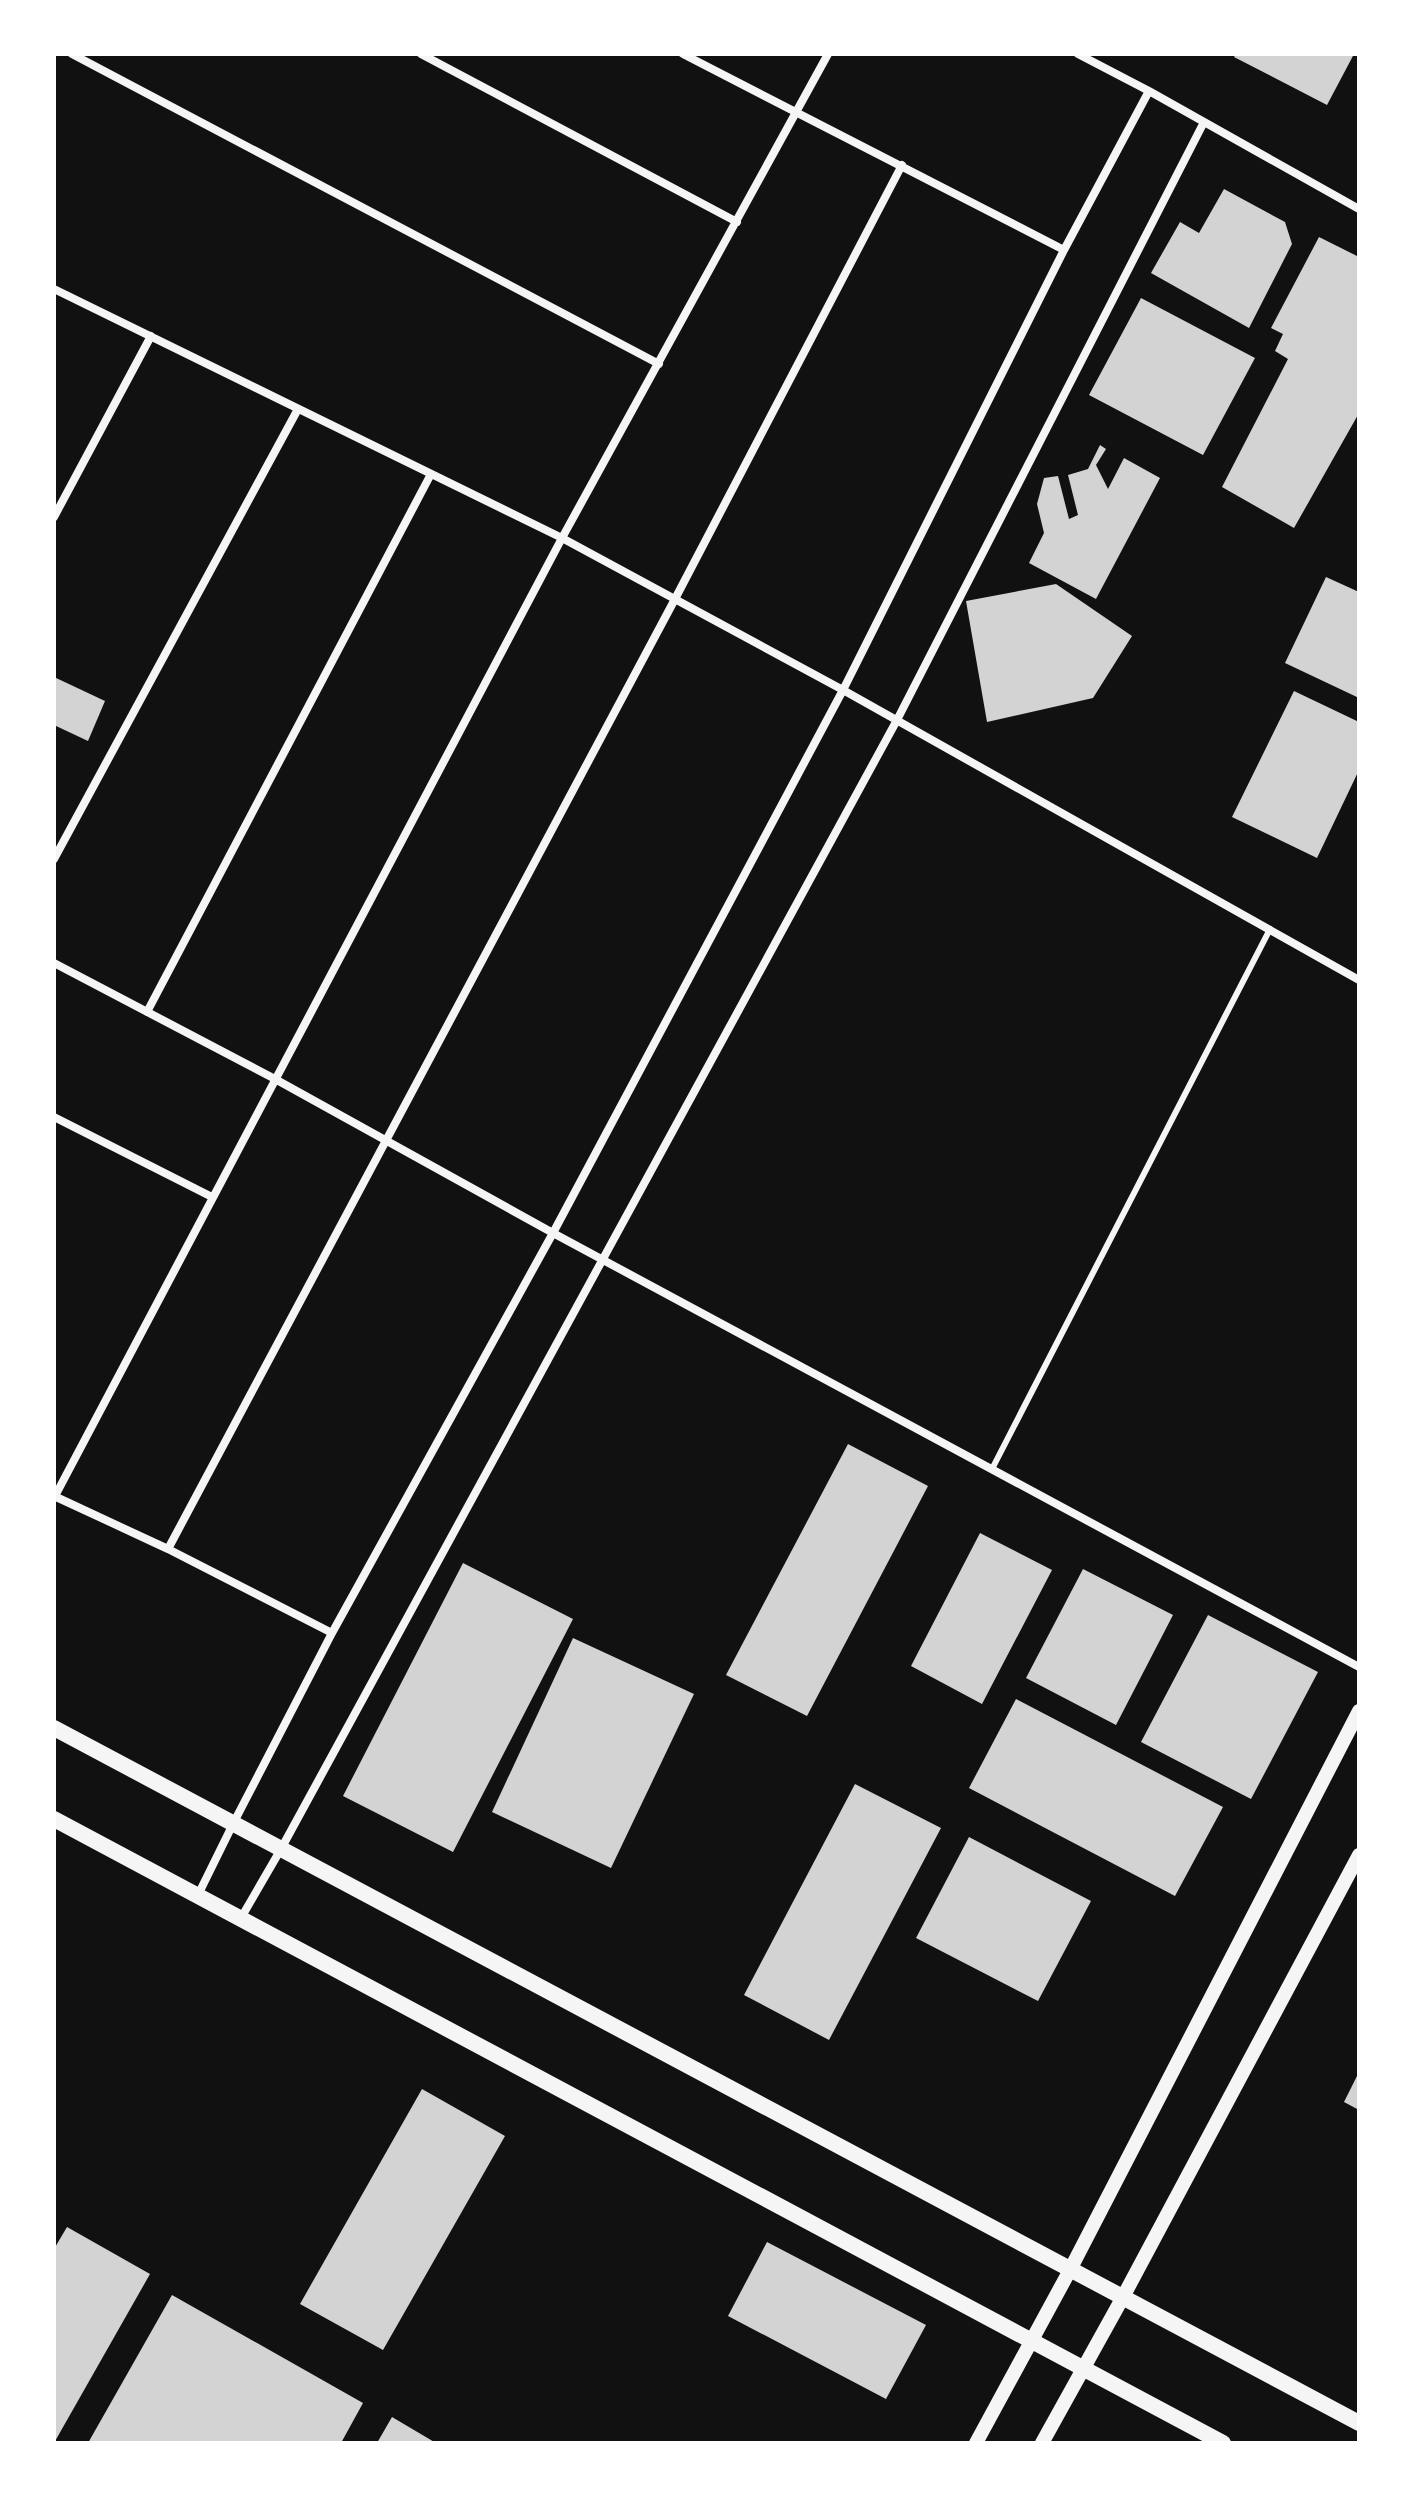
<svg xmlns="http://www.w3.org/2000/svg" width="1413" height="2497" font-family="Karla,sans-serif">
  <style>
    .building { fill: #d3d3d3 }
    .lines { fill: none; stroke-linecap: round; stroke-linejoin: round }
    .service { stroke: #f5f5f5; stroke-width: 6 }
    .minor { stroke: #f5f5f5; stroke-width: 8 }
    .tertiary { stroke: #f5f5f5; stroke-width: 14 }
    .secondary { stroke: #f5f5f5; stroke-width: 16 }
  </style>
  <rect width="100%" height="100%" fill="#111"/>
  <path class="building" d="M1236 54H1354L1327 105 1234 57Z
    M1224 189 1285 222 1292 244 1249 328 1151 273 1180 222 1199 233Z
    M1319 237 1359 257V413L1294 528 1222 487 1288 359 1275 351 1283 334 1271 328Z
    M1141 298 1255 358 1203 455 1089 395Z
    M1100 445 1106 449 1096 465 1108 489 1124 458 1160 478 1096 599 1029 563 1044 533 1037 504 1044 478 1058 476 1069 519 1078 515 1068 475 1088 469Z
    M1326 577 1359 592V698L1285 663Z
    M1056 584 1132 636 1093 698 987 722 966 601Z
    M54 677 105 701 88 741 54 725Z
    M1294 691 1359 722V770L1317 858 1232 817Z
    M848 1444 928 1486 807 1716 726 1675Z
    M980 1533 1052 1570 982 1704 911 1666Z
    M463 1563 573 1619 453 1852 343 1796Z
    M1083 1569 1173 1615 1116 1725 1026 1678Z
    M1208 1615 1318 1672 1251 1799 1141 1742Z
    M573 1638 694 1694 611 1868 492 1812Z
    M1016 1699 1223 1807 1175 1896 969 1788Z
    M855 1784 941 1828 829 2040 744 1995Z
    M969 1837 1091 1901 1038 2001 916 1938Z
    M1359 2072V2110L1344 2102Z
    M422 2089 505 2136 383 2350 300 2304Z
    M67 2227 150 2274 54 2443V2249Z
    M767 2242 926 2325 886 2399 728 2316Z
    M172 2295 363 2403 341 2443H88Z
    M392 2417 436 2443H377Z"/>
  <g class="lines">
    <path class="service" d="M992 1469 1270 929"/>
    <path class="minor" d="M72 54 659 364
      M421 54 737 222
      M683 54 1064 250
      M1078 54 1149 91 1359 209
      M54 289 562 538 843 690 1359 980
      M54 517 151 336
      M54 859 298 409
      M54 963 275 1079 553 1233 1359 1667
      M147 1012 431 474
      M54 1117 212 1197
      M54 1496 168 1549 332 1633
      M54 1498 562 538 828 54
      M168 1549 675 599 902 165
      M198 1895 233 1824 332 1633 553 1233 843 690 1064 250 1149 91
      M241 1918 281 1849 897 720 1204 122"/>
    <path class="tertiary" d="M976 2443 1070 2270 1359 1711
      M1042 2443 1123 2297 1359 1855"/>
    <path class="secondary" d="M54 1728 1359 2423
      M54 1819 1223 2443"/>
  </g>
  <rect width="1413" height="2497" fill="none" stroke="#ffffff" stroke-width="112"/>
</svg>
